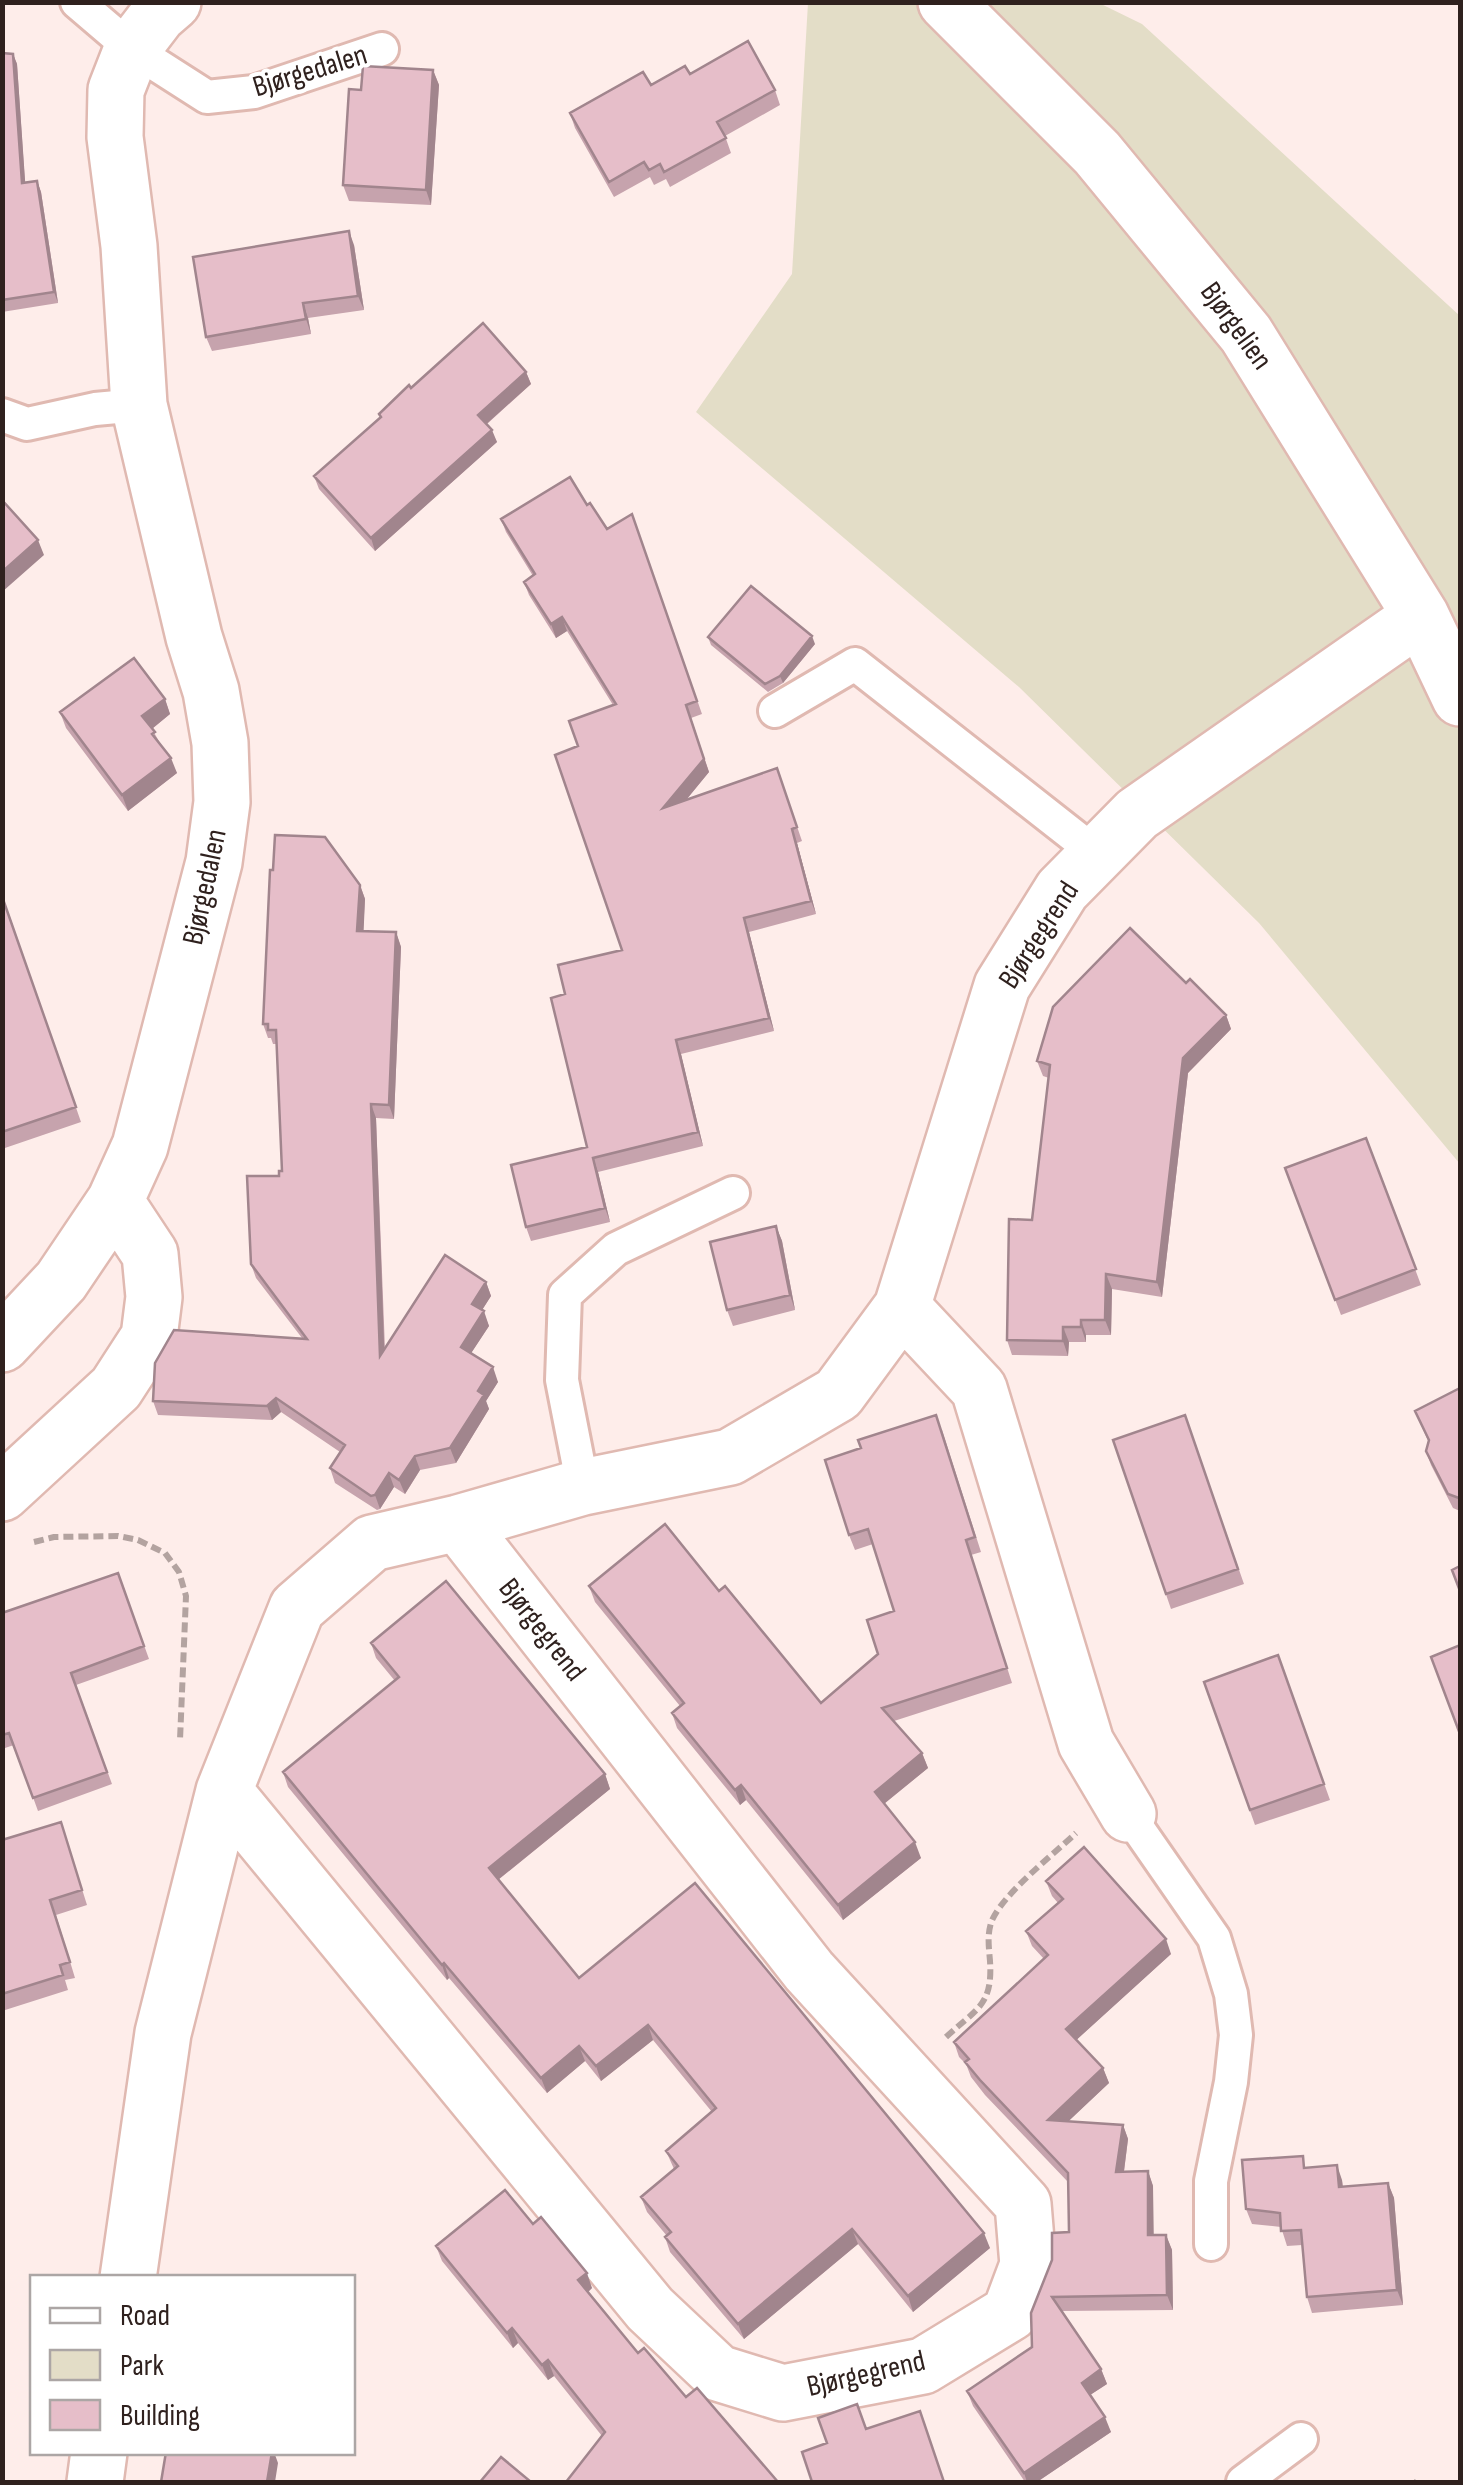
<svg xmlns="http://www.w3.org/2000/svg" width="1463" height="2485" font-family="'Sofia Sans Condensed',sans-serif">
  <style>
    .green { fill: #e3ddc7 }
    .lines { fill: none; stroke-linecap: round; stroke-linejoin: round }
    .lane-casing { stroke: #e0b9b1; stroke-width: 38 }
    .street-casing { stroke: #e0b9b1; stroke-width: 60 }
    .path { stroke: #b3a3a0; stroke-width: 6; stroke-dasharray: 10 5; stroke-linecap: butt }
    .lane { stroke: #fff; stroke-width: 32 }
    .street { stroke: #fff; stroke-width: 55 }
    .wall { fill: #c6a3ad }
    .shaded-wall { fill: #a1858d }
    .building { fill: #e6bec9; stroke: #a1858d; stroke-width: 2.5 }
    .labels { text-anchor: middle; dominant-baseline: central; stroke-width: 8; stroke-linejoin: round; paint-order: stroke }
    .street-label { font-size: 30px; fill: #2f211e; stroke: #fff }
  </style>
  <rect width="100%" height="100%" fill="#feedea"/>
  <path class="green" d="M808 3H1099L1142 24 1460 316V1164L1259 923 1019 687 696 412 792 274Z"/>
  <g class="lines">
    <defs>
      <path id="lane" d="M77 2 132 49 207 97 254 92 382 49
        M2 415 27 424 95 409 139 405
        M775 711 855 664 1097 854
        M583 1487 562 1380 565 1295 616 1249 733 1193
        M1128 1814 1214 1938 1231 1994 1236 2035 1231 2082 1211 2181V2244
        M1243 2482 1301 2439"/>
      <path id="street" d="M946 2 1097 153 1246 334 1421 616 1460 698
        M902 1307 979 1389 1086 1743 1128 1814
        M2 1344 61 1281 115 1201 140 1146 214 862 222 802 220 743 211 691 194 637 139 405 129 246 115 137 116 90 132 49 158 15 173 2
        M2 1493 116 1388 149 1337 154 1297 150 1254 115 1201
        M224 1791 650 2309 718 2373 783 2393 923 2366 1010 2313 1028 2265 1023 2204 809 1971 458 1523
        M128 2278 163 2033 224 1791 297 1608 372 1543 458 1523 583 1487 730 1457 838 1394 902 1307 1002 986 1062 890 1137 814 1421 616
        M95 2482 99 2452"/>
    </defs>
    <use href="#lane" class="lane-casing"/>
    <use href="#street" class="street-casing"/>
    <path class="path" d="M34 1542 54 1537 118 1536 138 1540 165 1553 179 1572 186 1596 180 1740
      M946 2037C976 2009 993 2006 990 1961 989 1948 987 1936 991 1923 1000 1896 1054 1854 1076 1833
      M1416 2482 1417 2481"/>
    <use href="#lane" class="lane"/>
    <use href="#street" class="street"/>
  </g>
  <path class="wall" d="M2 53 13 54 17 64 25 183 37 181 41 192 58 303 2 312Z
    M433 70 439 85 431 205 349 201 343 185 361 90Z
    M690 74 775 90 780 105 725 136 731 153 670 187 666 179 654 185 650 177 614 197 575 128 570 113Z
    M354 245 364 310 308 318 311 334 212 351 206 337Z
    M526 372 531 384 487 424 497 442 375 551 319 489 314 476 380 417 379 414 411 388Z
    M587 505 607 529 632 514 702 714 691 718 709 772 686 800 777 768 802 841 797 843 816 914 749 932 774 1031 681 1054 703 1146 598 1172 610 1222 531 1241 526 1227 587 1147 565 994 622 950 578 746 613 705 567 631 556 638 529 595 524 582 533 576 506 532 501 519Z
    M708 637 815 644 783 683 768 692 711 645Z
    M165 699 170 714 152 729 177 773 128 811 66 728 60 712Z
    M360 885 365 899 363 931 396 932 401 947 394 1119 376 1118 385 1349 486 1282 491 1296 482 1310 489 1326 471 1353 498 1382 486 1401 489 1409 456 1463 420 1470 405 1494 394 1487 380 1509 377 1510 335 1483 330 1468 340 1452 281 1412 272 1420 158 1415 153 1401 302 1338 256 1278 251 1264 282 1171 276 1044H273L271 1038H268L263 1024Z
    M2 903 10 917 81 1122 2 1149Z
    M1186 983 1226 1015 1231 1029 1188 1073 1162 1297 1112 1289 1111 1335H1086V1342H1069L1068 1356 1012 1355 1007 1340 1032 1220 1049 1078 1043 1076 1037 1061Z
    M1366 1138 1421 1285 1341 1315 1285 1168Z
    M776 1226 782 1241 795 1310 733 1326 727 1310Z
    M1460 1388V1511L1453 1508 1431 1465 1426 1451 1429 1443 1415 1411Z
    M1185 1415 1244 1584 1171 1609 1113 1440Z
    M942 1430 981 1552 971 1555 1012 1683 894 1721 922 1753 928 1768 884 1804 921 1858 843 1920 746 1800 740 1805 677 1728 672 1713 680 1706 595 1602 589 1586 719 1591 821 1703 878 1654 894 1611 873 1544 855 1550 849 1535Z
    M118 1573 149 1659 76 1685 112 1784 38 1811 14 1745 2 1749V1613Z
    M371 1643 605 1774 610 1789 498 1880 579 1978 990 2248 913 2312 858 2244 744 2339 670 2252 665 2237 667 2236 647 2212 641 2197 674 2169 666 2151 712 2112 653 2040 601 2081 585 2061 547 2093 449 1978 447 1980 288 1787 283 1772 395 1681 376 1658Z
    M1278 1655 1330 1800 1255 1825 1204 1682Z
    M66 1838 87 1905 56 1915 75 1978 65 1980 68 1990 2 2011V1840Z
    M1046 1881 1171 1954 1076 2040 1103 2068 1109 2083 1068 2121 1123 2125 1128 2139 1124 2172 1148 2171 1153 2186V2235H1166L1172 2250 1173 2310 1062 2311 1101 2369 1107 2384 1090 2395 1111 2432 1037 2482H1025L973 2406 967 2391 1032 2347 1069 2232 1068 2182 985 2095 971 2077 966 2064 959 2057 954 2042 1044 1959 1032 1946 1026 1931 1058 1903 1052 1896Z
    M1308 2168 1342 2180 1343 2187 1388 2183 1394 2198 1403 2305 1312 2313 1307 2297 1302 2245 1287 2246 1281 2227 1252 2224 1246 2209Z
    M533 2224 592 2288 588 2292 638 2353 778 2482 602 2436 554 2376 548 2380 518 2343 513 2348 442 2261 436 2246Z"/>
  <path class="shaded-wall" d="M13 54 17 64 26 194 22 183Z
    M433 70 439 85 431 205 426 190Z
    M37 181 41 192 58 303 54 292Z
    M349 231 354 245 364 310 358 296Z
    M303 303 308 318 311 334 306 319Z
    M526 372 531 384 483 427 478 415Z
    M492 430 497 442 375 551 371 538Z
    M38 540 44 555 2 592V572Z
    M562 617 567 631 556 638 551 624Z
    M812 636 815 644 783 683 780 676Z
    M165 699 170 714 148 732 142 716Z
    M686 705 709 772 668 822 663 808Z
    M171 758 177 773 128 811 122 795Z
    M792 829 797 843 816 914 811 901Z
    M360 885 365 899 363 945 357 931Z
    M744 918 749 932 774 1031 769 1018Z
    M396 932 401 947 394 1119 389 1105Z
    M1226 1015 1231 1029 1188 1073 1162 1297 1157 1282 1183 1058Z
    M676 1040 681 1054 703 1146 698 1132Z
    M371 1104 376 1118 385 1370 380 1356Z
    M593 1158 598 1172 610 1222 605 1208Z
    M776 1226 782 1241 795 1310 790 1295Z
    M1106 1274 1112 1289 1111 1335 1105 1320Z
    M486 1282 491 1296 477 1318 472 1304Z
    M484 1311 489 1326 466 1361 461 1347Z
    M1081 1320 1086 1335V1342L1081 1327Z
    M1063 1327 1069 1342 1068 1356 1063 1341Z
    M493 1367 498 1382 486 1401 489 1409 456 1463 450 1448 478 1391Z
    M276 1398 281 1412 272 1420 267 1406Z
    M415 1456 420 1470 405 1494 399 1480Z
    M389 1473 394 1487 380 1509 375 1495Z
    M922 1753 928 1768 880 1807 875 1792Z
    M605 1774 610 1789 494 1883 489 1868Z
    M741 1785 746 1800 740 1805 735 1790Z
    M915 1842 921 1858 843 1920 838 1905Z
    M1166 1939 1171 1954 1072 2044 1066 2029Z
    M444 1963 449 1978 447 1980 442 1965Z
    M648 2025 653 2040 601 2081 596 2066Z
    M579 2046 585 2061 547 2093 541 2078Z
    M1103 2068 1109 2083 1054 2135 1048 2120Z
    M1123 2125 1128 2139 1122 2186 1116 2172Z
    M1337 2165 1342 2180 1344 2202 1339 2187Z
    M1148 2171 1153 2186 1154 2250 1148 2235Z
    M1388 2183 1394 2198 1403 2305 1397 2290Z
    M852 2229 858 2244 744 2339 738 2324Z
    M984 2233 990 2248 913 2312 908 2296Z
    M1166 2235 1172 2250 1173 2310 1167 2295Z
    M587 2273 592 2288 584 2296 578 2280Z
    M512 2328 518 2343 513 2348 507 2333Z
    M548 2360 554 2376 548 2380 542 2365Z
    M1101 2369 1107 2384 1087 2397 1082 2383Z
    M1105 2417 1111 2432 1037 2482H1027L1024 2473Z
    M272 2452H274L278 2463 275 2482H267Z"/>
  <path class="building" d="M748 41 775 90 717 122 726 138 664 172 660 164 649 170 644 162 609 182 570 113 643 72 651 85 685 66 690 74Z
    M2 53 13 54 22 183 37 181 54 292 2 300Z
    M363 66 433 70 426 190 343 185 349 89 361 90Z
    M349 231 358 296 303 303 306 319 206 337 193 257Z
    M483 323 526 372 478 415 492 430 371 538 314 476 381 417 379 414 409 385 411 388Z
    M570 477 587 505 590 503 607 529 632 514 697 701 686 705 704 759 663 808 777 768 797 827 792 829 811 901 744 918 769 1018 676 1040 698 1132 593 1158 605 1208 526 1227 511 1165 587 1147 551 998 565 994 558 965 622 950 555 755 578 746 569 721 616 704 562 617 551 624 524 582 535 574 501 519Z
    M2 500 38 540 2 572Z
    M751 586 812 636 780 676 765 684 708 637Z
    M134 658 165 699 142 716 155 732 152 734 171 758 122 795 60 712Z
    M275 835 325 837 360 885 357 931 396 932 389 1105 371 1104 380 1356 445 1255 486 1282 472 1304 484 1311 461 1347 493 1367 478 1391 484 1395 450 1448 415 1456 399 1480 389 1473 375 1495 371 1496 330 1468 345 1445 276 1398 267 1406 153 1401 155 1363 174 1330 307 1339 251 1264 247 1176H279V1171H282L276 1030H268V1024H263L270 870H273Z
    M4 902 76 1107 2 1132V903Z
    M1130 928 1186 983 1190 979 1226 1015 1183 1058 1157 1282 1106 1274 1105 1320H1081V1327H1063V1341L1007 1340 1009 1219 1032 1220 1050 1065 1037 1061 1053 1007Z
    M1366 1138 1416 1269 1335 1300 1285 1168Z
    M776 1226 790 1295 727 1310 710 1242Z
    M1460 1388V1501L1459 1498 1448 1494 1426 1451 1429 1440 1415 1411Z
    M936 1415 975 1537 966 1540 1007 1668 882 1708 922 1753 875 1792 915 1842 838 1905 741 1785 735 1790 672 1713 684 1703 589 1586 665 1524 719 1591 725 1586 821 1703 878 1654 867 1620 894 1611 868 1529 849 1535 825 1460 861 1448 858 1440Z
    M1185 1415 1238 1569 1166 1594 1113 1440Z
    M1460 1566V1591L1452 1570Z
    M118 1573 144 1646 71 1673 107 1772 33 1798 9 1733 2 1735V1613Z
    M446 1581 605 1774 489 1868 579 1978 695 1883 984 2233 908 2296 852 2229 738 2324 665 2237 671 2232 641 2197 678 2166 666 2151 716 2108 648 2025 596 2066 579 2046 541 2078 444 1963 442 1965 283 1772 399 1677 371 1643Z
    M1460 1645V1734L1431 1657Z
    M1278 1655 1324 1784 1250 1810 1204 1682Z
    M61 1822 82 1890 50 1900 70 1962 60 1965 63 1975 2 1994V1840Z
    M1084 1847 1166 1939 1066 2029 1103 2068 1048 2120 1123 2125 1116 2172 1148 2171V2235H1166L1167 2295 1052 2297 1101 2369 1082 2383 1105 2417 1024 2473 967 2391 1032 2347 1031 2313 1052 2260V2233L1069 2232 1068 2173 980 2080 965 2062 969 2059 954 2042 1048 1955 1026 1931 1063 1899 1046 1881Z
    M1303 2156 1304 2168 1337 2165 1339 2187 1388 2183 1397 2290 1307 2297 1301 2230 1281 2231 1280 2213 1246 2209 1242 2160Z
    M505 2190 533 2224 541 2217 587 2273 578 2280 638 2353 644 2348 686 2397 697 2388 778 2482H566L605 2432 548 2360 542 2365 512 2328 507 2333 436 2246Z
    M857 2404 866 2429 920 2411 944 2482H812L802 2452 827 2443 818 2418Z
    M166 2452H272L267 2482H161Z
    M501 2457 531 2482H480Z"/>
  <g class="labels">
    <g class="street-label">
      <text transform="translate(310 71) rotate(-17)">Bjørgedalen</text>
      <text transform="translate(1236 326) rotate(54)">Bjørgelien</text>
      <text transform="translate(205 887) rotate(-78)">Bjørgedalen</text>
      <text transform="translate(1039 935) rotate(-57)">Bjørgegrend</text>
      <text transform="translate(542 1630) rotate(52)">Bjørgegrend</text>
      <text transform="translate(866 2374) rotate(-13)">Bjørgegrend</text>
    </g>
  </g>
  <rect width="1463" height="2485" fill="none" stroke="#2f211e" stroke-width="10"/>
  <rect x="30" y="2275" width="325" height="180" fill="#ffffff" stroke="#aca6a5" stroke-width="2.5"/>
  <rect x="50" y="2308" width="50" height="15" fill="#ffffff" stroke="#aca6a5" stroke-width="2.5"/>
  <text x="120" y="2325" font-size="30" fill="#2f211e">Road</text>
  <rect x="50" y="2350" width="50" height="30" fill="#e3ddc7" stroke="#aca6a5" stroke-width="2.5"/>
  <text x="120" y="2375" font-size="30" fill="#2f211e">Park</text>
  <rect x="50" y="2400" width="50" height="30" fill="#e6bec9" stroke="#aca6a5" stroke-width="2.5"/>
  <text x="120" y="2425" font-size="30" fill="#2f211e">Building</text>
</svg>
